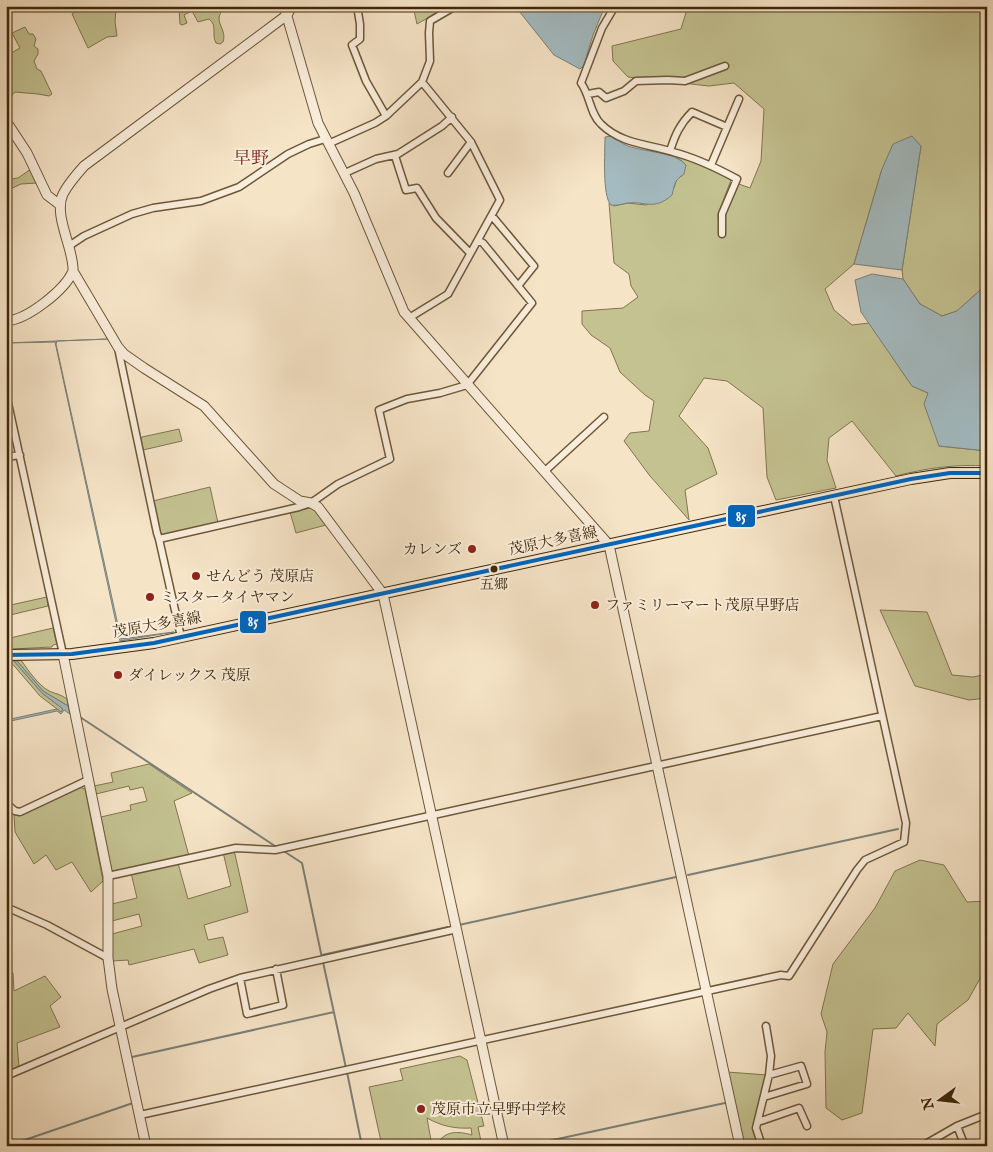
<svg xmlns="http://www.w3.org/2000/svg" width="993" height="1152" font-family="'IM FELL English','Noto Serif JP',serif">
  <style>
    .green { fill: #c4c291; stroke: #82754e }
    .water { fill: #a3bbc1; stroke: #7b8078 }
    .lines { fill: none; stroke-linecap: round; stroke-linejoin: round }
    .stream { stroke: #7b8078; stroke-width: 2 }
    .minor-casing { stroke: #6d5739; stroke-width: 9 }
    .tertiary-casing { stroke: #6d5739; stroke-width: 11 }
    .primary-casing { stroke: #3f280a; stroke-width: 12 }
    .minor { stroke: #f9eddb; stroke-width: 6 }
    .tertiary { stroke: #f9eddb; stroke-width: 9 }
    .primary { stroke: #f6e4c7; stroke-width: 10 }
    .bus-1-casing { stroke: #f9eddb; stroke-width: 8 }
    .bus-1 { stroke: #0065bd; stroke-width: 4 }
    .poi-dot { fill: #8f2418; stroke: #f9eddb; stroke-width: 2 }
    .bus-dot { fill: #3f280a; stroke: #f9eddb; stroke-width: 2 }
    .labels { text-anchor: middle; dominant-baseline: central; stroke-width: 4; stroke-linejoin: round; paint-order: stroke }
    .bus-label { font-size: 14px; fill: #3f280a; stroke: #f9eddb }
    .street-label { font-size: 15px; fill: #3f280a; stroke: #f9eddb }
    .poi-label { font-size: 15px; fill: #3f280a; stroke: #f9eddb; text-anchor: start }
    .quarter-label { font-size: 18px; fill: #7a1f14; stroke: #f9eddb }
    .line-badge { stroke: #f9eddb; stroke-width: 2 }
    .badge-label { font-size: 14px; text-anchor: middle; font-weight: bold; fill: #fff }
  </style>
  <rect width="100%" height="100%" fill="#f6e4c7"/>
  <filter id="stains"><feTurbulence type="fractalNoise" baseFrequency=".004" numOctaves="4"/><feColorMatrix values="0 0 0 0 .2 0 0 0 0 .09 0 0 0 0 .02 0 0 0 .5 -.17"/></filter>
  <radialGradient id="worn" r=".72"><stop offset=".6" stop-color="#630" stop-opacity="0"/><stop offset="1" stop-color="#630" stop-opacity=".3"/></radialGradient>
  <path class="green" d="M82 6H90C102 17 103 8 116 7L115 22 117 36 107 37 88 48 72 14Z
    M179 6H227C209 21 228 27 223 42L220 44 216 43C211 34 218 26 209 19L198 22 192 11 184 15 187 23 182 25 180 24Z
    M413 6H449L417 24Z
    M688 6H987V284L957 311 942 316 920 304 903 279 902 270 921 146 882 169 854 264 825 289 834 310 852 325 869 323 912 386 928 393 939 446 987 451V466C956 464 926 468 896 476L852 421 829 438 827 460 836 488 776 500 767 477 763 408 727 381 704 378 679 416 708 448 717 474 685 490 689 520 650 476 624 441 630 433 649 431 654 401 645 395 620 372 610 348 591 335 582 324V311L623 308 638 297 631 286 629 274 614 263 609 203 614 206 628 203 646 205 674 188 677 178 682 176V161L674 156 677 155 705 163 730 178 731 180 718 214 719 236H725V214L736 183 750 188 761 161 764 109 734 83 709 86 628 77 613 61 612 46 681 29Z
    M25 27 29 34H33L36 39 34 46 38 49V54L34 61 37 69 41 71 52 94 49 96 38 94 15 92 6 102V56L20 48 12 33Z
    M31 169 37 183 21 184 6 191V176L10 179 18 178Z
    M179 429 182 441 143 450 141 439 142 437Z
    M210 487 218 523 161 535 159 533 153 501Z
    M310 508 314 509 326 525 296 533 290 512Z
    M47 597 48 606 6 616V606Z
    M880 610 927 612 952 675 973 677 987 674V698L969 700 915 686Z
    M53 628 57 644 53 645 52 647 12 649 6 642V633L10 638Z
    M21 660C28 670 38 685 49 691 56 694 60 694 67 699L68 706 43 691 17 661Z
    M10 661H14L42 693 63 709 61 712 40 696Z
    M149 764 192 793 174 801 189 856 117 872 112 871 101 817 131 810 130 805 147 801 143 787 130 790 129 786 96 794 94 786 113 782 111 773Z
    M79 787 85 789 103 881 91 892 72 862 56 870 46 855 34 864 15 832 14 814Z
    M234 850 248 912 204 925 208 940 223 937 228 955 199 963 194 949 129 965 128 960 112 961V934L142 926 139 914 112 921V904L137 898 131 873 178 863 188 899 231 886 223 852Z
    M920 860 944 865 967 902 987 901V966L968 1000 937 1024 935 1046 908 1013 896 1028 873 1029 862 1113 842 1120 826 1108 825 1052 827 1032 821 1014 833 964 875 908 895 871Z
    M6 971 13 973 14 991 45 976 61 997 50 1006 60 1027 17 1043 19 1067 6 1073Z
    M460 1056 467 1060 484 1126 478 1127 482 1146C471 1146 467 1140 459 1140 450 1141 445 1146 436 1146 444 1130 458 1131 472 1135L471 1128C455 1129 441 1126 427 1118L432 1146H382L369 1087 403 1080 400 1069Z
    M727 1072 767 1075 754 1129 757 1141 744 1145Z"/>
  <path class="water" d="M515 6H605L593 35 584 65 580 69 554 55Z
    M611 136C617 139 622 144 628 146 645 152 675 152 686 165L684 174C674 181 675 183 672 195 654 211 646 201 627 203 622 204 617 206 611 205 602 196 605 152 605 137Z
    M912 136 921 146 902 270 854 264 882 169 893 144Z
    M872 274 903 279 920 304 942 316 957 311 987 284V451L939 446 924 404 928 393 912 386 861 312 855 280Z
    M108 339 57 341 56 344 121 639 174 632 120 641 55 342 6 343Z
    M14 661H17L43 691 68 706 70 714 64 710 61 714 57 711 6 722V720L57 709 61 712 63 709 42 693Z"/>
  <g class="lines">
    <path class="stream" d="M80 717 278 848
      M282 850 302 863 322 958
      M688 875 898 829
      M459 925 676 877
      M322 955 448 927
      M323 962 346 1068
      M132 1057 334 1012
      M347 1072 362 1146
      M7 1146 133 1103
      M525 1146 725 1103"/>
    <defs>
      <path id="minor" d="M357 6 360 24V39L352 45 366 81 386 116
        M615 6 602 28 581 83C590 95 590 114 601 124 621 144 648 144 673 152 696 158 715 167 737 179L722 214V234
        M588 94 599 92 606 98 624 91 636 81 668 80 685 81 725 66
        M328 144 375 123 386 116 422 82 430 61 429 33 430 21 454 7 460 6
        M670 151C675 135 680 124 692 112L727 127
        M395 156 406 190 417 188 436 218 470 253
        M711 165 739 99
        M345 173 376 159 398 154 442 126 452 117
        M448 173 471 142
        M492 216 534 266 518 286
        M69 246 84 236 132 214 153 208 201 201 239 187 288 154 309 144 325 139
        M409 318 448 294 500 200 471 142 422 82
        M118 348 157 533 159 539 181 637
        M6 394 63 654
        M6 457 20 455
        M545 471 604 417
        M159 539 299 507 311 503 338 484 390 459 379 410 407 399 440 393 467 385 532 303 483 243 478 240
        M6 803 15 811 20 812 88 780
        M108 876 236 848 275 850 882 716
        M6 907 47 925 108 958
        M240 978 247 1014 283 1005 276 969
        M6 1076 209 989 240 978 457 929
        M764 1097 807 1084 801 1066 769 1075
        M140 1115 781 975 789 976 857 870 865 860 904 842 906 823 834 496
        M758 1122 799 1108 807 1126
        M957 1126 965 1146
        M762 1146 756 1128 769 1075 771 1056 766 1026
        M922 1146 957 1126 987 1114"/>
      <path id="tertiary" d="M284 6 318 123 354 193 404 312 609 545 740 1146
        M292 6 287 15 84 166C76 175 68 184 63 194 53 216 74 248 73 271L118 347 124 354 144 368 204 406 274 484 300 501 311 503 318 507 383 594 504 1146
        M6 121 27 153 47 195 60 205
        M6 321C27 320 65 290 73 271
        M63 654 108 876V958L112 989 146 1146"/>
      <path id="primary" d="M6 655 72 654 154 643 911 479 950 473H987"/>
    </defs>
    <use href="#minor" class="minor-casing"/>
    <use href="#tertiary" class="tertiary-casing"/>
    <use href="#primary" class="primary-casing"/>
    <use href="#minor" class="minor"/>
    <use href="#tertiary" class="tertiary"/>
    <use href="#primary" class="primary"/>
    <defs>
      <path id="bus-1" d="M6 655 72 654 154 643 911 479 950 473H987"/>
    </defs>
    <use href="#bus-1" class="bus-1-casing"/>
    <use href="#bus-1" class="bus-1"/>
  </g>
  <g class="poi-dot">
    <circle cx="472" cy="549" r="5"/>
    <circle cx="196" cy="576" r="5"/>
    <circle cx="150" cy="597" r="5"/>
    <circle cx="595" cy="605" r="5"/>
    <circle cx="118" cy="675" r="5"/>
    <circle cx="421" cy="1109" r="5"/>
  </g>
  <circle class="bus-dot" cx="494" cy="569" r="4.5"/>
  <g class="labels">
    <g class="bus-label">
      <text x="494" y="585">五郷</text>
    </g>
    <g class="street-label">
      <text transform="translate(553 541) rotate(-12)">茂原大多喜線</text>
      <text transform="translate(157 625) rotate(-10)">茂原大多喜線</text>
    </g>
    <g class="poi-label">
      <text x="462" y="549" text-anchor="end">カレンズ</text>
      <text x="206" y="576">せんどう 茂原店</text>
      <text x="160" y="597">ミスタータイヤマン</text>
      <text x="605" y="605">ファミリーマート茂原早野店</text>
      <text x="128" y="675">ダイレックス 茂原</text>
      <text x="431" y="1109">茂原市立早野中学校</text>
    </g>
    <g class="quarter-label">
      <text x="251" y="159">早野</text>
    </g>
  </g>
  <g class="line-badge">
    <rect x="727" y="504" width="29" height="24" rx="5" fill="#0065bd"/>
    <rect x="239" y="610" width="28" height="24" rx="5" fill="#0065bd"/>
  </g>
  <g class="badge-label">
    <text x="741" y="521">85</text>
    <text x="253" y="626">85</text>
  </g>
  <rect width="993" height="1152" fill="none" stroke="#f6e4c7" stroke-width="25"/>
  <rect x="8" y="8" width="978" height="1137" fill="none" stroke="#3f280a" stroke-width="2.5"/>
  <rect x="12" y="12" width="968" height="1127" fill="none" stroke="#3f280a"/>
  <g transform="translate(940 1100) rotate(255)" stroke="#f9eddb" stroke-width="4" paint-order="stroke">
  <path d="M0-4L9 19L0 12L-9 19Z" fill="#3f280a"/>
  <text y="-8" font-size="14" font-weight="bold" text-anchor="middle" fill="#3f280a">N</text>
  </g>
  <rect width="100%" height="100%" filter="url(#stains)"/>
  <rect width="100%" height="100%" fill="url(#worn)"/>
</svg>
